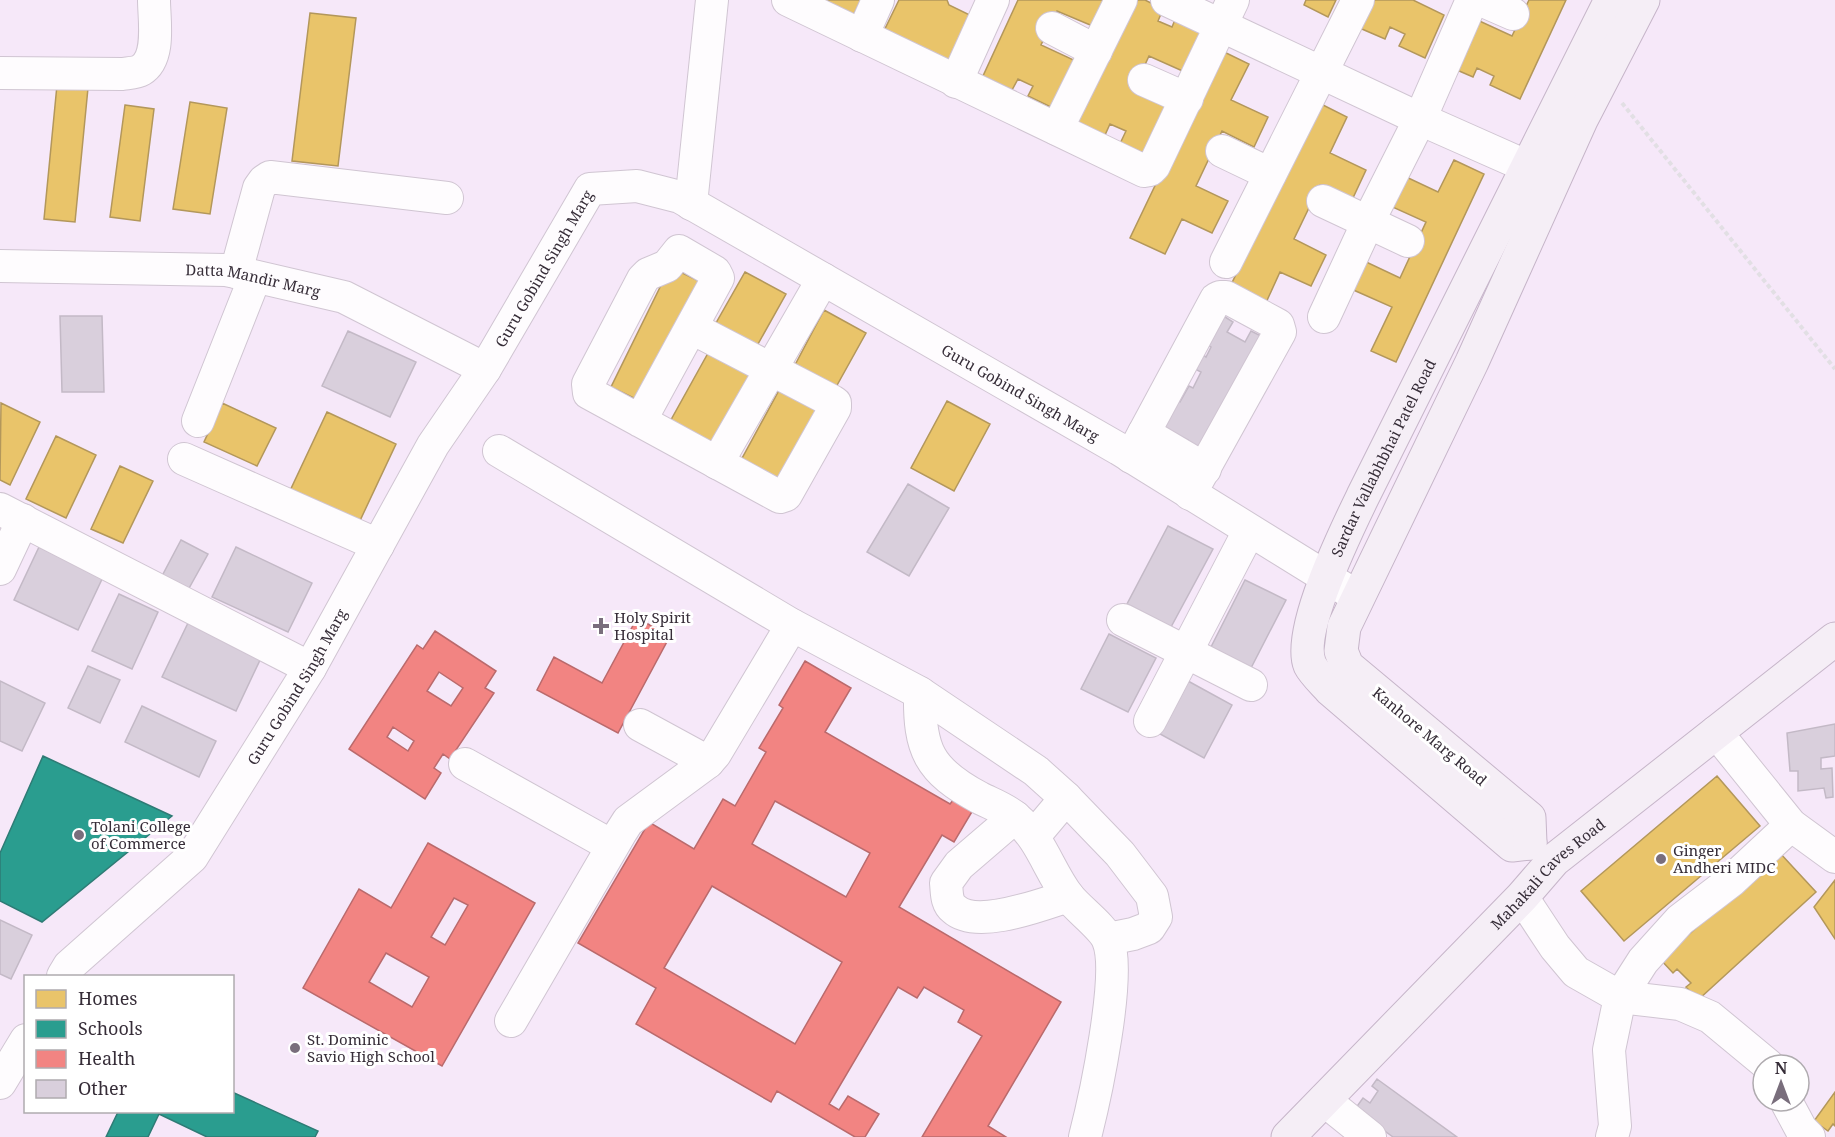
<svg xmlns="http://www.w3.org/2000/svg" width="1835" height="1137" font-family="'Noto Serif',serif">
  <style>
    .homes { fill: #e9c46a; stroke: #b3975b; stroke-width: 1.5 }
    .schools { fill: #2a9d8f; stroke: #2e7b75; stroke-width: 1.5 }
    .health { fill: #f28482; stroke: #ba6a6c; stroke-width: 1.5; fill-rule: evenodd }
    .building { fill: #d9cfdc; stroke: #c3b9c6; stroke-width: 1.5 }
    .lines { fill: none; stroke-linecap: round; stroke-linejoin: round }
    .minor-casing { stroke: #d0c5d2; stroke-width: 34 }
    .major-casing { stroke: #c6b5c9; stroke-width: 35 }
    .path { stroke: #e2dfe4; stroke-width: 4; stroke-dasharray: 4.5 3; stroke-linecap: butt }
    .minor { stroke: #fefcfe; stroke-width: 32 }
    .major { stroke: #f5eef6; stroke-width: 33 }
    .poi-dot { fill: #796e7c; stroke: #fff; stroke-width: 2 }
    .labels { text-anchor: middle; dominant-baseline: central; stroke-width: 6; stroke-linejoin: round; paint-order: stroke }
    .street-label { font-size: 15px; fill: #362d38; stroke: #fff }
    .poi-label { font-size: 15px; fill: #362d38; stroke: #fff; text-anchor: start }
  </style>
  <rect width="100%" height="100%" fill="#f6e8f9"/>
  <path class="homes" d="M826 0H861L848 26 822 13 828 1Z
    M899 0H947L949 5 978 19 951 74 880 39Z
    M1018 0H1107L1095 27 1057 11 1041 45 1078 62 1057 110 1028 96 1033 86 1018 79 1012 90 983 76Z
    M1131 0H1145L1163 9 1158 21 1172 27 1177 15 1208 29 1187 73 1149 56 1133 91 1171 108 1147 161 1118 148 1126 131 1110 124 1105 135 1075 122Z
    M1306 0H1336L1328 17 1304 5Z
    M1367 0H1413L1444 15 1425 58 1399 46 1405 34 1390 27 1385 39 1355 26Z
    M1529 0H1566L1520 99 1490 85 1494 76 1477 68 1473 77 1450 67 1473 18 1512 36Z
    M310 13 356 18 338 166 292 161Z
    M1220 50 1249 64 1231 100 1268 117 1254 147 1222 131 1196 186 1228 201 1212 233 1182 219 1165 254 1130 238Z
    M57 85 88 88 75 222 44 219Z
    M190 102 227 108 210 214 173 209Z
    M1319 103 1347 117 1330 153 1366 170 1352 200 1320 185 1294 239 1326 255 1311 286 1280 272 1264 307 1228 291Z
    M125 105 154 109 140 221 110 217Z
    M1454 160 1484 174 1396 362 1371 351 1392 307 1349 288 1362 260 1400 278 1426 222 1388 205 1402 175 1438 192Z
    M670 267 701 282 642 402 611 387Z
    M745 272 786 294 753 353 712 330Z
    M824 310 866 333 836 387 795 365Z
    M712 346 754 368 708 450 667 427Z
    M783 383 826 406 783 485 740 462Z
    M947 401 990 424 954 491 911 468Z
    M1 403 40 422 10 485 0 480Z
    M222 403 276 428 257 466 204 442Z
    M327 412 396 444 357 527 288 495Z
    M56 436 96 455 66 518 26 499Z
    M120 466 153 481 123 543 91 529Z
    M1717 776 1760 826 1624 941 1581 891Z
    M1779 852 1816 892 1698 1000 1686 987 1691 983 1677 969 1673 973 1661 960Z
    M1835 880V939L1814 907Z
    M1835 1092V1126L1833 1124 1828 1131 1814 1121Z"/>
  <path class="schools" d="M43 756 172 816 42 922 0 901V853Z
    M232 1092 318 1131 315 1137H207L159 1114 148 1137H106L118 1112H232Z"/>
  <path class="health" d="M637 618 670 636 618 733 537 690 554 657 602 683Z
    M435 631 496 671 485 688 494 693 450 759 443 754 434 768 441 773 425 799 349 749 417 645 423 649ZM439 672 463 688 451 706 427 691ZM393 727 414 741 408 751 387 737Z
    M805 661 851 688 825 732 950 804 954 799 973 810 954 842 942 835 899 907 1061 1002 988 1126 1006 1137H922L982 1036 958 1022 964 1010 924 987 917 998 898 987 829 1104 839 1110 848 1096 879 1114 865 1137H855L777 1091 771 1102 636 1024 656 988 578 943 649 822 694 849 723 799 735 806 766 752 759 748 783 708 779 705ZM775 801 870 853 846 897 752 844ZM712 886 842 962 795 1044 664 968Z
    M428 843 535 903 442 1066 303 988 359 889 391 908ZM454 898 468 905 445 945 431 937ZM386 953 429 977 412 1007 369 982Z"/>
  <path class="building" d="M1222 315 1233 322 1227 332 1245 342 1251 331 1265 338 1201 456 1185 447 1188 440 1172 432 1158 433 1176 399 1180 402 1189 386 1193 388 1201 372 1193 368 1201 353 1206 357 1211 347 1206 344Z
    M60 316H102L104 392H62Z
    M348 331 416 362 390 417 322 386Z
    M908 484 949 508 909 576 867 552Z
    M1168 526 1213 549 1171 627 1127 604Z
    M181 540 208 554 188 590 162 576Z
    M39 547 103 577 78 630 14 600Z
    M236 547 312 583 288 632 212 597Z
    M1245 580 1286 600 1251 668 1211 647Z
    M119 594 158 612 132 669 92 651Z
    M188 623 261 658 236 711 162 677Z
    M1109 634 1156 658 1128 712 1081 689Z
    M88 666 120 680 100 723 68 708Z
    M0 681 45 703 22 751 0 741Z
    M1188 681 1232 705 1204 758 1160 734Z
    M142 706 216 741 199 777 125 742Z
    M1835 724V756L1821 758V769L1832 768 1833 797 1826 798 1824 788 1798 791V771H1790L1787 733Z
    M0 920 32 935 11 979 0 974Z
    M1377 1079 1457 1137H1393L1355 1109 1363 1098 1370 1103 1378 1091 1372 1086Z"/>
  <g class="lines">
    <defs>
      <g id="minor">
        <path d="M788 0 1144 171 1150 170 1154 166 1233 0"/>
        <path d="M1167 0 1420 119 1553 178"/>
        <path d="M1481 0 1513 14"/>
        <path d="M1052 28 1096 51"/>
        <path d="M862 36 878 0"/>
        <path d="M0 73 122 74C128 73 136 73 141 70 161 58 154 20 154 0"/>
        <path d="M1144 80 1187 99"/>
        <path d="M956 82 993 0"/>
        <path d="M1057 129 1121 0"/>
        <path d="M1222 151 1270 174"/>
        <path d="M1323 201 1408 241"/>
        <path d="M691 204 712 0"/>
        <path d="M1226 262 1358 0"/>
        <path id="s1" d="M0 266 226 270 236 272 344 297 485 369"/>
        <path d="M236 272 259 188 264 181 270 177 447 198"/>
        <path d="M1324 317 1368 222 1420 119 1472 0"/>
        <path d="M198 421 255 277"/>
        <path d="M640 421 718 278 715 272 679 251 667 266 648 274 643 279 588 384 589 393 780 497 786 495 835 408V403L832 401 692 328"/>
        <path d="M1144 433 1205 469"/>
        <path d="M499 451 792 625 920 693C919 750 929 771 980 798 992 804 1006 809 1016 818 1041 839 1049 871 1068 896 1078 909 1103 927 1108 940 1122 974 1095 1098 1085 1137"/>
        <path d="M1131 457 1216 299 1220 297H1226L1278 325 1280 332 1190 494"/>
        <path d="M184 459 378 545"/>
        <path d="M717 463 823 279"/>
        <path d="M0 509 310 668"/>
        <path d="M0 569 23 520"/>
        <path d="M1123 620 1251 685"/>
        <path d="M920 693 1036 771 1066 798"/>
        <path d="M1150 721 1249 531"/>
        <path d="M640 725 708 762"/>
        <path d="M1716 732 1791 825 1835 857"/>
        <path d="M465 764 612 846"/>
        <path d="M1015 817 959 865 946 883C947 892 946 903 954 909 977 930 1043 904 1068 896"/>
        <path d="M1034 836 1066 798 1120 854 1152 896 1156 917 1149 928 1133 934 1108 939"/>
        <path d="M1522 897 1555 947 1576 972 1620 997 1680 1004 1710 1017 1768 1065"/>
        <path id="s2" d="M63 976 69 966 192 857 310 668 433 445 485 369 590 189 637 186 680 197 1119 449 1358 597"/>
        <path d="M511 1021 621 832 628 821 708 762 715 754 792 625"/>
        <path d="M0 1083 26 1040"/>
        <path d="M1324 1100 1370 1137"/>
        <path d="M1786 1101 1801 1129 1809 1137"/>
        <path d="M1612 1137 1615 1126 1609 1050 1620 997 1643 961 1680 920 1731 881 1791 825"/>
      </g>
      <g id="major">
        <path id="s3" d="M1530 843 1512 845 1331 690C1325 683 1314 673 1310 665 1296 632 1348 527 1364 494L1611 0"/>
        <path d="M1530 843 1529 818 1347 666 1341 651 1344 627 1472 362 1581 120 1643 0"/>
        <path id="s4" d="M1288 1137 1522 897 1554 860 1835 639"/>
      </g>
    </defs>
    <use href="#minor" class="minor-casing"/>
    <use href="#major" class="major-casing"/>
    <path class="path" d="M1622 103 1835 369"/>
    <use href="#minor" class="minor"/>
    <use href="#major" class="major"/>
  </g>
  <g class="poi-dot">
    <path d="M598 617h6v6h6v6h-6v6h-6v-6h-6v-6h6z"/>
    <circle cx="79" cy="835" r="6"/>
    <circle cx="1661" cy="859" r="6"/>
    <circle cx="295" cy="1048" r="6"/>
  </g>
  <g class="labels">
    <g class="street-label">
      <text stroke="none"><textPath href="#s2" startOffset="862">Guru Gobind Singh Marg</textPath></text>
      <text stroke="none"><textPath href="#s1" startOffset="254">Datta Mandir Marg</textPath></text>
      <text stroke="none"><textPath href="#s2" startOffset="1438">Guru Gobind Singh Marg</textPath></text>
      <text stroke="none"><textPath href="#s3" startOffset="512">Sardar Vallabhbhai Patel Road</textPath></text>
      <text stroke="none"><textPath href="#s2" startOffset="376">Guru Gobind Singh Marg</textPath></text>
      <text transform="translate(1430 736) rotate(40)">Kanhore Marg Road</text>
      <text stroke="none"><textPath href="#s4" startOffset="370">Mahakali Caves Road</textPath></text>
    </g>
    <g class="poi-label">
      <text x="614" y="617">Holy Spirit<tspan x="614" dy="17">Hospital</tspan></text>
      <text x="91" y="826">Tolani College<tspan x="91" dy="17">of Commerce</tspan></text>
      <text x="1673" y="850">Ginger<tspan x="1673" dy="17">Andheri MIDC</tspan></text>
      <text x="307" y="1039">St. Dominic<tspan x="307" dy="17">Savio High School</tspan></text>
    </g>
  </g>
  <rect x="24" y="975" width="210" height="138" fill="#ffffff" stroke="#afabaf" stroke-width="1.5"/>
  <rect x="36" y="990" width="30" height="18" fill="#e9c46a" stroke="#afabaf" stroke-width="1.5"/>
  <text x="78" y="1005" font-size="18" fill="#362d38">Homes</text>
  <rect x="36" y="1020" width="30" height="18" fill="#2a9d8f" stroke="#afabaf" stroke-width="1.5"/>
  <text x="78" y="1035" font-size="18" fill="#362d38">Schools</text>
  <rect x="36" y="1050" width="30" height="18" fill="#f28482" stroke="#afabaf" stroke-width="1.5"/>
  <text x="78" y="1065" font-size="18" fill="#362d38">Health</text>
  <rect x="36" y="1080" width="30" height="18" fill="#d9cfdc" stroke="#afabaf" stroke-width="1.5"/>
  <text x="78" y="1095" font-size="18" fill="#362d38">Other</text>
  <g transform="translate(1781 1083)"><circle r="28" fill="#ffffff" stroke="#afabaf" stroke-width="1.5"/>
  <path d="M0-4.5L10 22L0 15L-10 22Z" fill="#796e7c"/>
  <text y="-9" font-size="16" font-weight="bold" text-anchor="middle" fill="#362d38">N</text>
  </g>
</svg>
